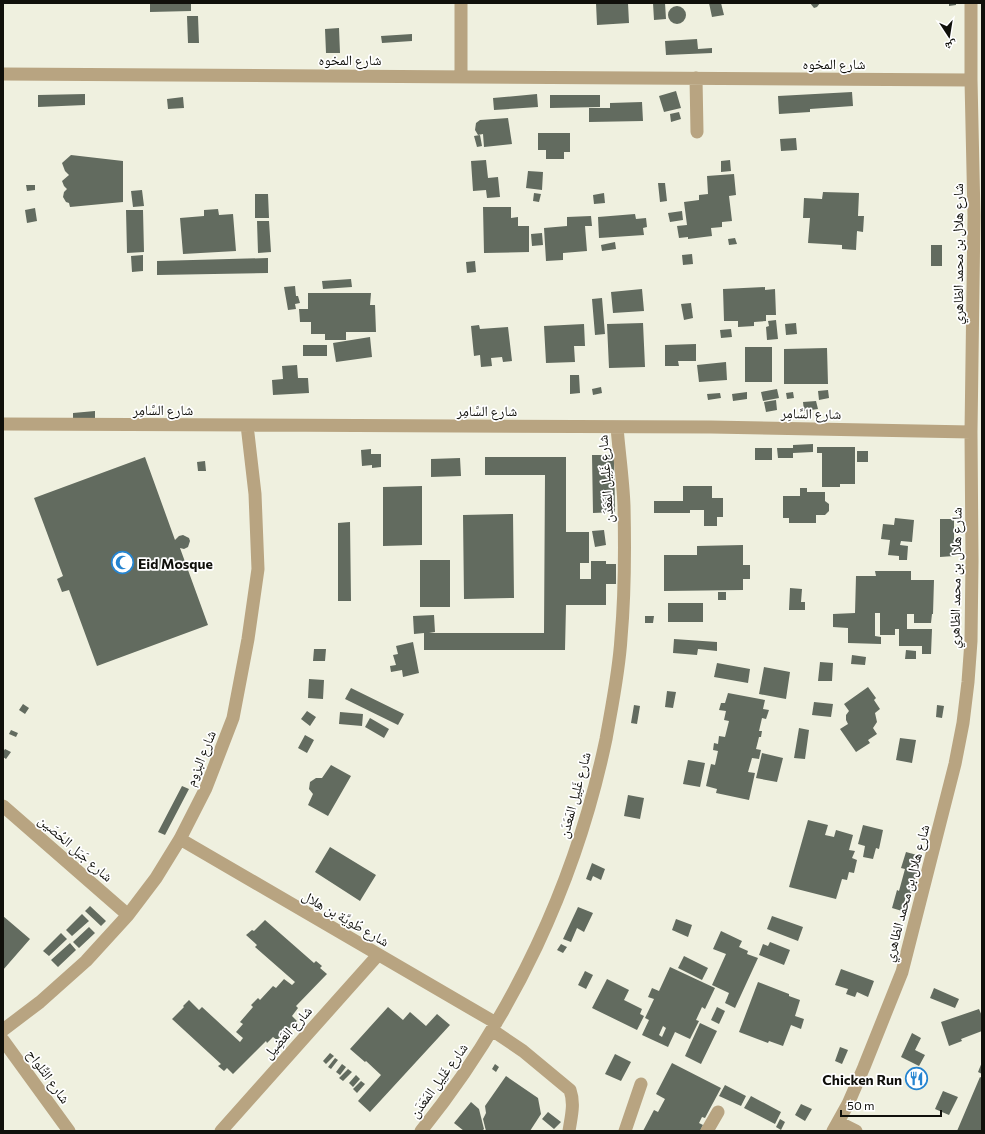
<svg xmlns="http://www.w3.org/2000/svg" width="985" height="1134" font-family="Commissioner,'Noto Naskh Arabic',sans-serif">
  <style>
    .building { fill: #626b5f; fill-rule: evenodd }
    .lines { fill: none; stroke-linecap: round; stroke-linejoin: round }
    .minor { stroke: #b8a481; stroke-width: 13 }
    .labels { text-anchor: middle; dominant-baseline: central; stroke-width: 3.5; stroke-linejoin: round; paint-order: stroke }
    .street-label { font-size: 14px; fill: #10100b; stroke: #fff }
    .poi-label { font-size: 14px; font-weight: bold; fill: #10100b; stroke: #fff; text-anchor: start }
  </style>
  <rect width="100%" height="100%" fill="#eff0df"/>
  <path class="building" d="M150 3H191V11L150 12Z
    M596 3H628L629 23 597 25Z
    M653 3H665L666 19 654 20Z
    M709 3H721L724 15 712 17Z
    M810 3H820L817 7 814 8Z
    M949 3H956V5L949 6Z
    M668 15a9 9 0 1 1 18 0a9 9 0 1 1-18 0Z
    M187 16H198L199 43H188Z
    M339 28 340 53H326L325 29Z
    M412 34V41L382 43 381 36Z
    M697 39 698 49 712 48V53L666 55 665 41Z
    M676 91 681 108 664 112 659 96Z
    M852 92 853 106 810 109V112L779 114 778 96Z
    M85 94V105L38 107V95Z
    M537 94 538 107 494 110 493 98Z
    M550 95H600V107L550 108Z
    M183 97 184 108 168 109 167 99Z
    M642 102 643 121 589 122V108H610V103Z
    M679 112 681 119 671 122 670 114Z
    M508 118 512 144 484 147 483 134 478 135 475 130 476 123 480 120Z
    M538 133H570V152H564V159H546V150H538Z
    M480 135 482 146 477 147 474 136Z
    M796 138 797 150 781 151 780 139Z
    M71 155 123 161V202L70 207 69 203 66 202 63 197 64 192 67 189 64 186 62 181 69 175 65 171 62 163Z
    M486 160 488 178 498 177 500 197 487 198 486 190 473 191 471 161Z
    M730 160 731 171 721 172V161Z
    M528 171 543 172 542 190 526 188Z
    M734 174 736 195 729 196 732 221 722 222V227L711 228 712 236 688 239V237L679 238 677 226 687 225 684 202 699 200V195L708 194 707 176Z
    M658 183H665L667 201 660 202Z
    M26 185H35V190L27 191Z
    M142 190 144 206 133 207 131 191Z
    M823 192 859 193 858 216H864L863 232 857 231 856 250 842 249V245L808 243 810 218H803L804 198 822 199Z
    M534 193 541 194 539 202 533 201Z
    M604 193 605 203 594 204 593 195Z
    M255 194H268L269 218H255Z
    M483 207H511V218L518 217V226H529V252L484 253Z
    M35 208 37 221 27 223 25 210Z
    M218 209 219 215 233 214 236 251 183 254 180 218 204 216V210Z
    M126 210H143L144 252 127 253Z
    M682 211 683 220 670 222 668 213Z
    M635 214 636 219 646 218 647 227 643 228 644 235 599 238 598 217Z
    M591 216 592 226H585L587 251 563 253V260L546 261 544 228 567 226V217Z
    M257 221H269L271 252 258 253Z
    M542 233 543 245 532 246 531 234Z
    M735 238 737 244 729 245 728 239Z
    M615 242 616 249 602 251 601 245Z
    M931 245H942V266H931Z
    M692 254 693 264 683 265 682 255Z
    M143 255V271L132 272 131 256Z
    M268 258V273L157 275V261Z
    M475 261 476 272 467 273 466 262Z
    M351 279 352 287 323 289 322 281Z
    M295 286 296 296H298L300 303 295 304 296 309 288 310 284 287Z
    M765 287V290L775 289 776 315H766V321L754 322V326L738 327V321H724L723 289Z
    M642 289 644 311 613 313 611 292Z
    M308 293H371L370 305H375L376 332H346V340H325V334H311V322H300L299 309H308Z
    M602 298 605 334 595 335 592 299Z
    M691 303 693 318 684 320 681 304Z
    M776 320 778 339 767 340 766 327 769 326 768 321Z
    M643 323 645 367 609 368 607 324Z
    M796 323 797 334 786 335 785 324Z
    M584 324 585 346H574L575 362 546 363 544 326Z
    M479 325 480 329 508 327 512 361 503 362 502 357 491 358 492 366 481 367 480 355 474 356 471 326Z
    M731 329 732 337 721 338 720 330Z
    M370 337 372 357 336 362 333 343Z
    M696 344V361H678L679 366H665V345Z
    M303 345H327V356H303Z
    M745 347H772V382H745Z
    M827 348 828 384H784V349Z
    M726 362 727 380 699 382 697 365Z
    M297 365 298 378H308L309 393 273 395 272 380 283 379 282 366Z
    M570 375H579L580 393 570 394Z
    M601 387 602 393 593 395 592 389Z
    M777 389 779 398 763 401 761 392Z
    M828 390 829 398 819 400 818 391Z
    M747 392V399L733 401 732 394Z
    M793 392 794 398 787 399 786 393Z
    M720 393 721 398 708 400 707 394Z
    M776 400 777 410 766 412 764 402Z
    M816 401 818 409 804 411 803 402Z
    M95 411V418L73 419V413Z
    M813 444V452L793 453V458H778L777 448H793V445Z
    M817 447H855V484H840V487H822V453H817Z
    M755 448H772V460H755Z
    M371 449V454H381V467L372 468V465L362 466 361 450Z
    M857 451H868V462H857Z
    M592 455H614L615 512 593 513Z
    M145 457 175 540 179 536 183 535 189 538 190 541 188 547 184 549 180 548 208 625 97 666 69 590 62 592 57 579 63 576 34 498Z
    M485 457H566V532H589V563H580V579H591V561H606V564H616V584H606V605H566L565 650H424V633L414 634 413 616 434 615 435 632 429 633H544L545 475H485Z
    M460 458 461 476 431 477V459Z
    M205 461 206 471H198L197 462Z
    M422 486V545L383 546V487Z
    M683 486H712V498H723V517H717V526H704V510H690V513H654V501H683Z
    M800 488H807V492H825V501L829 504V511L825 515H816V523H789V518H783V496H800Z
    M513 514 514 598 464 599 463 515Z
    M895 518 914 520 912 542 901 541 900 545 908 546 907 560H899V556L888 555 890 540 881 539 883 524 894 525Z
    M940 519H954V556L940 557Z
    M350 522 351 601H338V523Z
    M604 530 606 545 595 547 592 531Z
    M743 545V565H750V579H743V590L664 591V555H697V546Z
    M420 560H450V607H420Z
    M875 571H911V580H934L933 614H932L931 623H914V614H907V629H932L931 654H922V646H899V629H895V635H880V613H875V636L881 637V644L848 643V628L833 627V614L855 613 856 576H876Z
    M790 588 802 589 801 602H805V610H789Z
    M718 592H726V600H718Z
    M668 603H703V622H668Z
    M645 616H654L653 623H645Z
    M674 639 717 642V651L698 649 697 655 673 653Z
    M413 642 419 673 403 677 402 670 391 672 390 666 396 665 393 655 398 654 396 646Z
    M314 649H326L325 661H313Z
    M906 650 916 651V659H905Z
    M852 655 866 657 865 665 851 664Z
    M820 662 833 663 832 681H818Z
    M717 663 750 669 748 683 714 677Z
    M764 667 790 672 786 699 759 694Z
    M309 679 324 680 323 699 308 698Z
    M868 687 876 698 874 700 880 709 875 713 877 722 873 728 877 734 868 740 870 743 856 752 840 729 848 724 846 720V715L849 711 844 704Z
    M351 688 404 714 398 725 345 699Z
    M667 691 676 692 673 708 665 707Z
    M728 693 765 700 763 709 769 710 766 719 762 718 759 731H762L761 737H759L756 749 761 750 759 759 752 758 748 772 755 773 749 800 716 793 717 789 706 786 711 764 715 765 718 751 713 750 714 743 718 744 719 736 725 737 729 721 724 720 726 711 719 710 721 703H725Z
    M814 702 833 704 831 717 812 715Z
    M23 704 29 708 25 714 19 710Z
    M634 705 640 706 637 724 631 723Z
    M937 705 944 706 942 718 936 717Z
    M307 711 316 717 310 726 301 719Z
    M340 712 363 714 362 726 339 724Z
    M370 718 389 729 384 738 365 727Z
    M799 728 809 730 805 759 794 758Z
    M11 730 18 733 16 737 9 734Z
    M305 735 314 740 307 753 298 748Z
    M900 738 916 740 912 763 896 760Z
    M5 749 11 752 6 759 3 757V752Z
    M762 753 783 758 777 782 756 778Z
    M688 760 705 763 700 787 683 784Z
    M331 765 351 776 328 816 308 805 313 794 309 789 310 782 316 778H322Z
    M182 786 189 789 165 835 158 832Z
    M628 795 644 798 640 819 624 816Z
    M808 820 828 825 825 835 834 837 836 830 853 835 849 850 855 851 852 858 857 860 854 873 849 872 847 880 842 879 836 899 789 887Z
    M863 825 883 830 879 849 876 848 873 859 863 857 865 846 858 844Z
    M330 847 376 875 360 901 315 872Z
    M906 852 917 855 913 871 917 872 911 894 907 893 902 911 892 908 897 890 899 891 905 869 901 868Z
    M592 863 605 869 601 880 593 876 591 881 586 879Z
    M90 906 106 921 101 926 85 911Z
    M578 907 593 913 584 932 577 928 571 942 563 939Z
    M82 914 89 921 72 936 66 930Z
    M3 916 30 939 3 970Z
    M772 916 803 927 798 941 767 929Z
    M676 919 692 925 688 937 672 930Z
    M265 920 314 963 316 961 322 966 320 968 327 974 296 1006 298 1008 292 1016 297 1021 277 1040 273 1037 267 1043 266 1041 233 1074 227 1068 224 1071 218 1066 221 1064 172 1019 184 1007 183 1006 189 1000 199 1010 202 1007 240 1042 243 1038 236 1032 243 1024 240 1022 253 1007 251 1005 258 998 260 1000 273 986 276 988 284 979 292 985 295 982 255 947 257 945 246 935 252 930 254 931Z
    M89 927 95 933 79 948 73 942Z
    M721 931 742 941 739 947 748 951 747 954 758 958 735 1008 725 1003 729 993 712 985 726 954 713 949Z
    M61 933 67 939 49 956 43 951Z
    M770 942 790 950 784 965 759 955 763 944 768 946Z
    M70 943 76 950 58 967 51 960Z
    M561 944 567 947 563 953 557 950Z
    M684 956 708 968 702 980 678 968Z
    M670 967 715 988 705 1009 702 1007 696 1020 699 1021 690 1039 675 1032 668 1047 642 1035 649 1020 645 1018 654 999 648 997 652 988 659 991ZM663 1026 666 1028 662 1037 659 1035Z
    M841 969 874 981 868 997 857 992 855 997 846 994 848 989 835 985Z
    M585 971 593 975 586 989 578 985Z
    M607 979 629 990 624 1000 642 1009 640 1014 644 1016 637 1030 592 1008Z
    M758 982 789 994V996L800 1000 795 1016 804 1019 801 1029 791 1025 783 1046 769 1041 768 1043 739 1032Z
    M934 988 959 999 955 1008 930 998Z
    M388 1007 403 1020 410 1012 426 1026 437 1014 450 1025 370 1112 358 1101 381 1075 366 1061 365 1062 350 1049Z
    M717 1007 725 1011 719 1024 711 1020Z
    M979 1009 982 1016V1031L961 1039 962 1041 949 1046 941 1022Z
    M700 1023 717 1031 701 1064 685 1056Z
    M912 1033 921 1038 915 1050 925 1055 919 1066 901 1057Z
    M840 1047 848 1050 842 1064 835 1061Z
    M330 1053 334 1056 326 1064 323 1061Z
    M615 1054 631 1062 621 1081 605 1074Z
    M335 1058 338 1060 331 1069 328 1067Z
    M982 1062V1074L978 1072Z
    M672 1063 721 1088 705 1118 702 1117 699 1123 703 1125 700 1131H643L654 1110 658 1112 665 1099 656 1094Z
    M342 1064 346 1067 340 1075 336 1072Z
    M495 1064 499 1067 496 1072 492 1069Z
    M348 1069 352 1072 343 1081 339 1078Z
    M356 1075 360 1079 353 1087 349 1083Z
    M506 1076 538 1098 541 1114 530 1131H486L483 1119 486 1113 485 1106Z
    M980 1077 982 1078V1131H957Z
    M361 1081 365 1084 357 1093 353 1089Z
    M725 1085 746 1096 741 1106 719 1096Z
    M943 1091 958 1097 949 1115 935 1109Z
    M751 1096 781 1112 775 1124 744 1108Z
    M471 1102 479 1109 484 1129 482 1131H464L454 1123Z
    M801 1104 812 1109 805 1121 795 1115Z
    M548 1112 561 1122 554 1129 542 1119Z
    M780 1119 785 1122 781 1130 776 1127Z"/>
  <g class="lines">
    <path class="minor" d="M461 3V76
      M3 74 971 80
      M696 78 697 132
      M3 424 711 427 971 432
      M3 806 128 915
      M180 839 496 1023
      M3 1030 40 1002 86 961 128 915 156 878 180 839 206 788 233 718 248 639 258 569 255 494 247 425
      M492 1030 523 1051 570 1090C575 1104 571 1117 569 1131
      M3 1040 69 1131
      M838 1122 856 1131
      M221 1131 378 955
      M421 1131C513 1017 576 882 606 739 612 705 619 672 621 638 625 594 625 550 624 506 623 479 619 453 617 427
      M625 1131 641 1084
      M707 1131 718 1112
      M833 1131 848 1104 864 1067 902 972 955 764 963 723 968 682 971 641 972 561 971 432 974 216 971 80V3"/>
  </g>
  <defs>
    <symbol id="mosque-ring" viewBox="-11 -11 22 22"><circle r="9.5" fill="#fff" stroke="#2584d0" stroke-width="1.5"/><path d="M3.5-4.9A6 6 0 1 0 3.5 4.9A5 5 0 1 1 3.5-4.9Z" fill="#2584d0"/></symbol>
    <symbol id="restaurant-ring" viewBox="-11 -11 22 22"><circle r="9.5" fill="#fff" stroke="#2584d0" stroke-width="1.5"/><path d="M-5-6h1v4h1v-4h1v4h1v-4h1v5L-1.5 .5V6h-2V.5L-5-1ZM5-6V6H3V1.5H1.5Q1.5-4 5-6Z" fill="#2584d0"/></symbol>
  </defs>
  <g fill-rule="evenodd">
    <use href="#mosque-ring" x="110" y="550" width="25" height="25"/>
    <use href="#restaurant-ring" x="904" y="1066" width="25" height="25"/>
  </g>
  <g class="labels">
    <g class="street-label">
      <text x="350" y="59">شارع المخوه</text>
      <text x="834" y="63">شارع المخوه</text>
      <text transform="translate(957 254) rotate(-90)">شارع هلال بن محمد الظاهري</text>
      <text x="163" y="409">شارع السَّامِر</text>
      <text x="487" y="410">شارع السَّامِر</text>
      <text transform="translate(811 413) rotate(1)">شارع السَّامِر</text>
      <text transform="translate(605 479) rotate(-94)">شارع غَلِيل المَعَدَن</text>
      <text transform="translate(955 578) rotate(-89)">شارع هلال بن محمد الظاهري</text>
      <text transform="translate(200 758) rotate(-68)">شارع البزوم</text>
      <text transform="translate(574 795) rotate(-75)">شارع غَلِيل المَعَدَن</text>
      <text transform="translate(76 848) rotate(41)">شارع جَبَل الحُصَين</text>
      <text transform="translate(906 893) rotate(-75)">شارع هلال بن محمد الظاهري</text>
      <text transform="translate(346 918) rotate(30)">شارع طُويَّة بن هِلال</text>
      <text transform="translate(287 1032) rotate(-48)">شارع العَضِيل</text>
      <text transform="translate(49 1076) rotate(54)">شارع التِّلواح</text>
      <text transform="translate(438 1080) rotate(-54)">شارع غَلِيل المَعَدَن</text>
    </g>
    <g class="poi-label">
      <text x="138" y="563">Eid Mosque</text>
      <text x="902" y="1079" text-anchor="end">Chicken Run</text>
    </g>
  </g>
  <rect width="985" height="1134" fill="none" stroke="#10100b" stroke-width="8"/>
  <g transform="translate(949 36) rotate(168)" stroke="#ffffff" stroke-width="3" paint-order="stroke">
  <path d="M0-3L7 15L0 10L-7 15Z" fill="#10100b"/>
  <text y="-6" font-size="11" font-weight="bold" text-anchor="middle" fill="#10100b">ش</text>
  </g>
  <path d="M841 1110v6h100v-6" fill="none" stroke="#10100b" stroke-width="2"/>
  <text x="847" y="1110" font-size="12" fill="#10100b" stroke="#ffffff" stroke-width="3" paint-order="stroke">50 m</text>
</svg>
